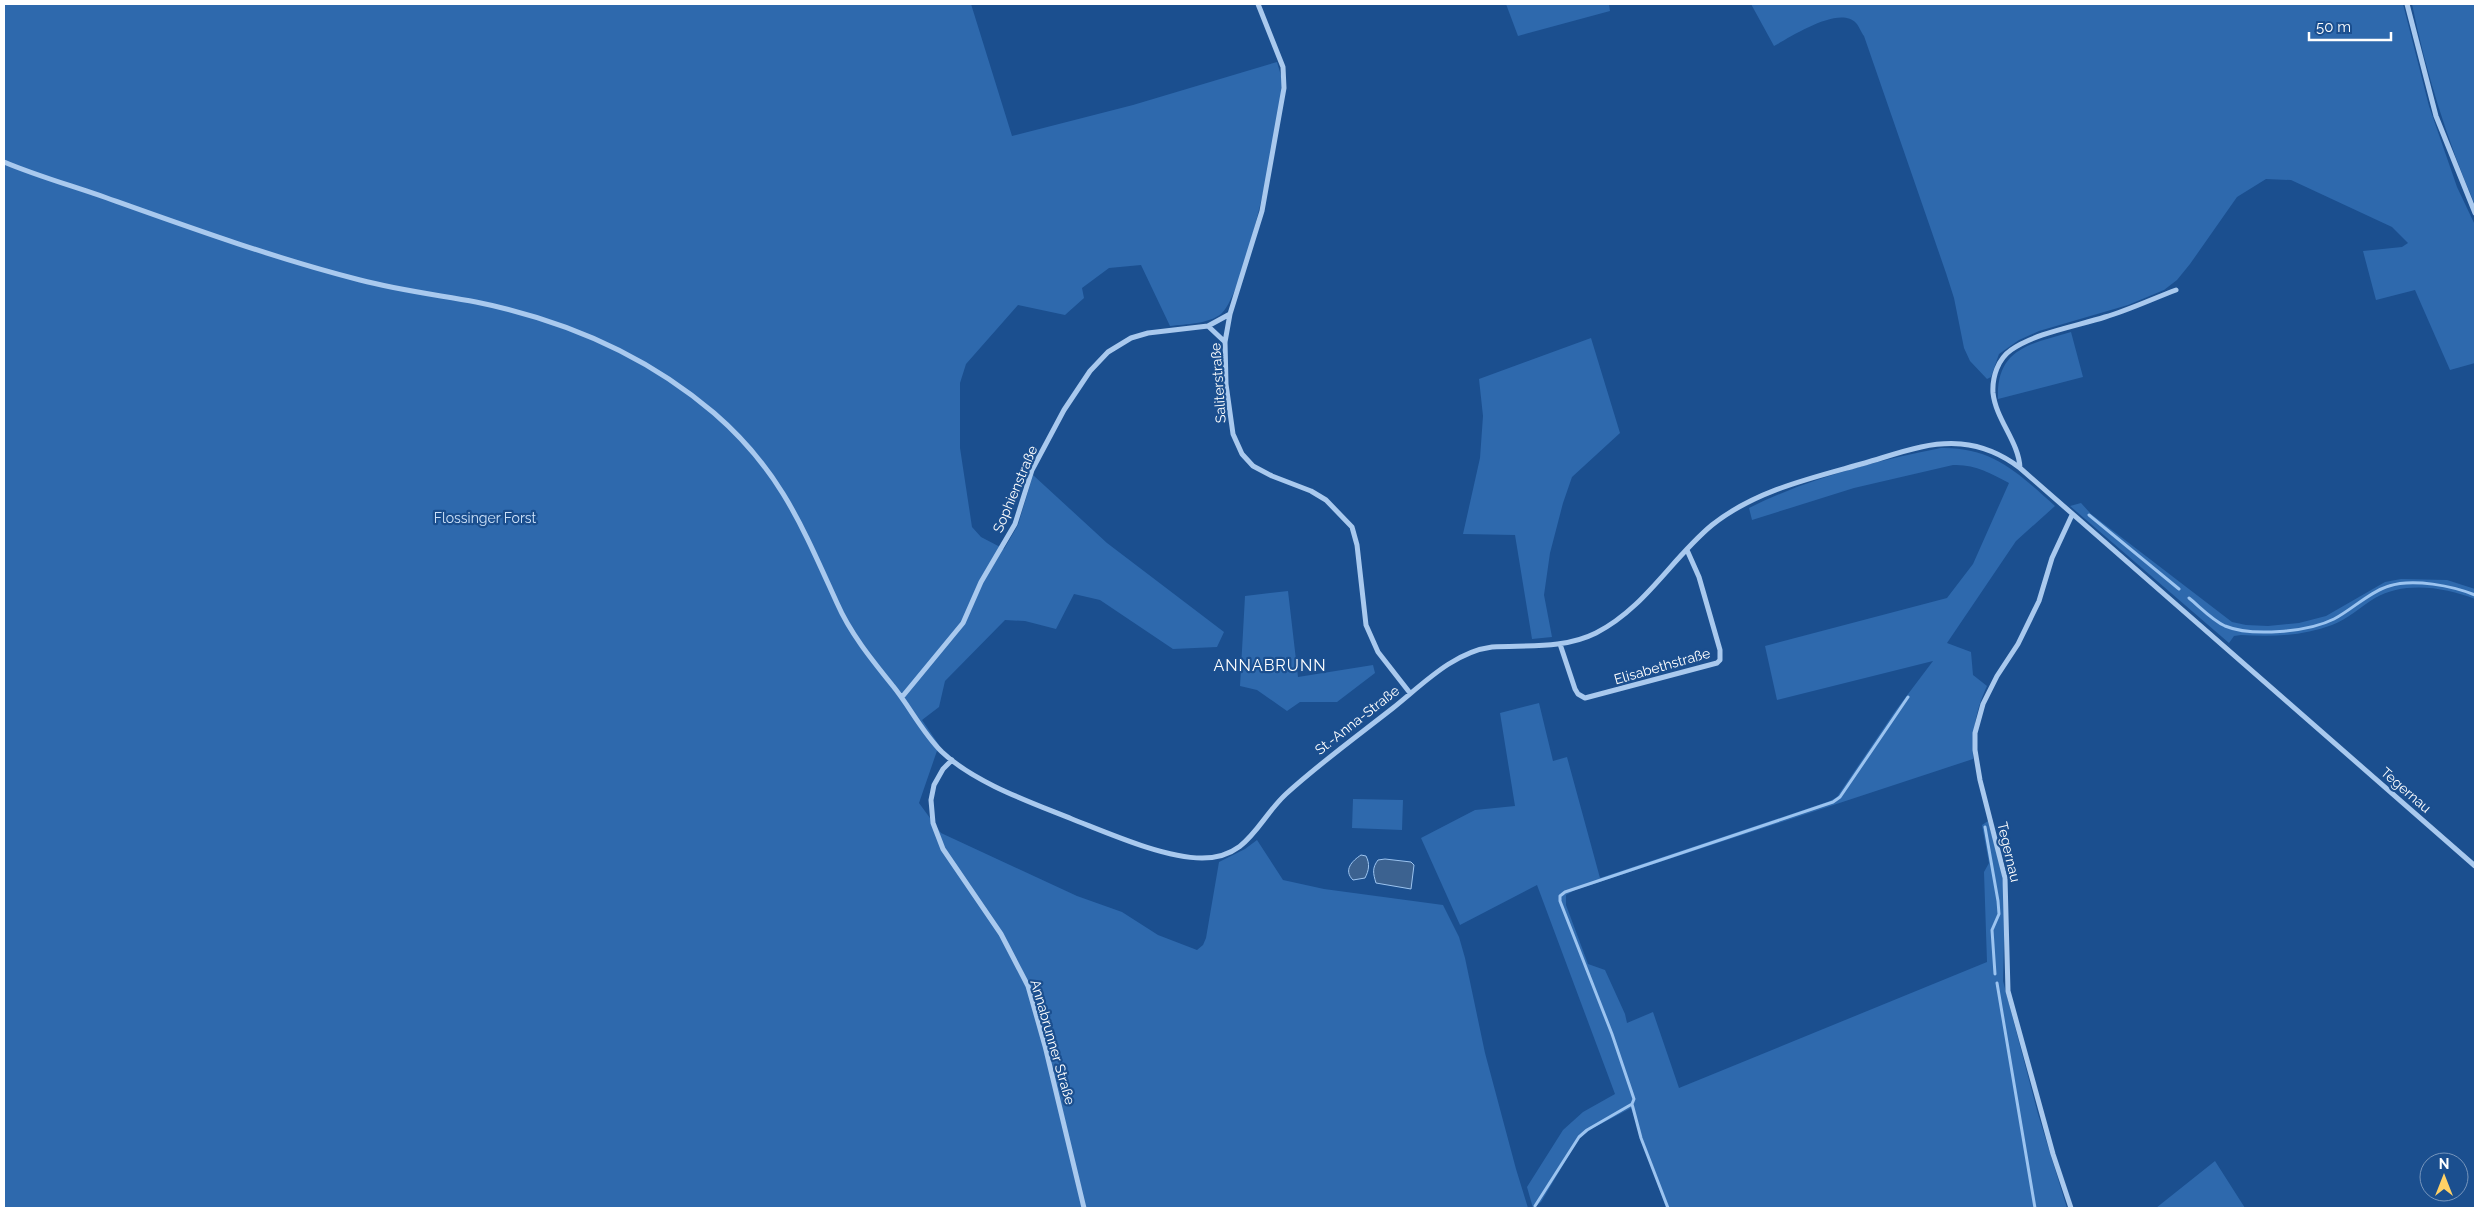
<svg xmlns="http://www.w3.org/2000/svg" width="2479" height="1212" font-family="Raleway,sans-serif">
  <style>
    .green { fill: #2e69ad }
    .water { fill: #3c6290; stroke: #9cc4f0 }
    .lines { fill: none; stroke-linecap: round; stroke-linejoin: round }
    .stream { stroke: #9cc4f0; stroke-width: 3 }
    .minor { stroke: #a9c9ee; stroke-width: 5 }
    .labels { text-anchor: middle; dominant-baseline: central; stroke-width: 4.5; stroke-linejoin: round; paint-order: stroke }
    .street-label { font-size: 14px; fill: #fff; stroke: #1b4f8f }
    .park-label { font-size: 14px; fill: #cfe3fa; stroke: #1b4f8f }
    .quarter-label { font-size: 16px; letter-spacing: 1px; fill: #fff; stroke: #1b4f8f }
  </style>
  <rect width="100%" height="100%" fill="#1b4f8f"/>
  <path class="green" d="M4 4H971L1012 136 1133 105 1277 62C1279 69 1282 77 1282 84 1281 120 1245 294 1221 314 1208 324 1186 324 1170 326L1141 265 1109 268 1082 288 1084 298 1065 315 1018 305 966 364 960 383V448L972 527 981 537 1004 549 1018 525 1033 475 1107 543 1224 632 1217 647 1173 649 1100 600 1074 594 1056 629 1025 621 1005 620 945 681 939 707 922 720 939 745 919 803 941 833 1077 896 1122 912 1158 935 1197 950 1203 945 1206 938 1219 862 1245 849 1257 840 1283 880 1324 889 1443 905 1459 937 1465 958 1485 1053 1516 1169 1528 1208H4Z
    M1506 4H1609L1610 11 1518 36Z
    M1751 4H2403L2429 106 2457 187 2475 225V363L2450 370 2415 290 2376 300 2363 251 2402 247 2408 243 2392 227 2291 180 2266 179 2237 197 2190 264 2177 280 2164 290 2128 305 2039 331 2019 340 1999 354 1991 377 1987 379 1970 361 1964 348 1954 298 1946 273 1864 36C1861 32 1859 26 1856 23 1839 5 1791 37 1774 46Z
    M2412 4H2475V205C2447 140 2426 73 2412 4Z
    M2071 332 2083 377 1998 399C1996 348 2031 344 2071 332Z
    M1591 338 1620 433 1572 477 1563 503 1550 553 1544 595 1552 637 1532 639 1515 535 1463 534 1480 458 1483 416 1479 379Z
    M1941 448C1993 447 2018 473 2055 506L2016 541 1947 643 1971 652 1973 675 1987 686C1975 712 1973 730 1973 759L1575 890 1566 895V905L1588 964 1605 970 1625 1014 1627 1023 1653 1012 1679 1088 1987 962 1984 872 1989 863 1982 825 1988 821 2001 869 2005 898 2003 981 2038 1114 2067 1208H1666L1631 1108 1593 1128 1579 1138 1541 1202 1533 1208 1527 1187 1563 1130 1583 1112 1615 1094 1537 885 1460 925 1421 838 1475 810 1515 806 1500 713 1539 703 1553 761 1567 757 1600 878 1830 801 1837 797 1896 710 1933 661 1777 700 1765 646 1947 598 1973 564 2009 483C1990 473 1975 464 1953 465L1854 488 1752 520 1749 508C1809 478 1875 461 1941 448Z
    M2081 503 2091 514 2232 622 2246 625 2268 626 2299 623 2326 616 2385 582 2401 579 2447 580 2475 589V599C2445 587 2404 581 2375 598 2360 607 2348 619 2332 625 2303 636 2272 637 2241 635L2234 636 2229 643 2070 506Z
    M1288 591 1298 677 1373 665 1375 673 1337 702H1300L1287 711 1257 690 1240 686 1245 596Z
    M1353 799 1403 800 1402 830 1352 828Z
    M2215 1161 2245 1208H2156Z"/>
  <path class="water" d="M1361 855 1366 856C1370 864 1369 870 1365 878L1353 880C1343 870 1352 861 1361 855Z
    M1385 859 1411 862 1414 865 1411 889 1376 883C1373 873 1372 868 1378 860Z"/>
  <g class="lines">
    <path class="stream" d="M2089 515 2179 589
      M2189 598C2200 607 2212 620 2225 626 2252 637 2308 632 2334 619 2353 609 2369 592 2389 586 2413 578 2453 586 2475 595
      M1985 827 1998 901 1999 914 1992 930 1995 974
      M1997 983 2035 1208
      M1535 1206 1579 1137 1587 1130 1632 1104
      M1668 1208 1641 1138 1632 1104 1634 1099 1612 1034 1560 901V896L1565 892 1833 802 1840 797 1908 697"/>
    <path class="minor" d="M1258 4 1283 67 1284 88 1262 211 1230 314 1225 342 1226 384 1233 434 1242 454 1253 466 1272 476 1311 491 1326 500 1352 527 1357 545 1366 625 1378 652 1410 693
      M2407 4 2436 116 2475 213
      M4 162C37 176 73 186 107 198 191 228 274 258 360 280 398 290 438 295 476 302 565 320 645 354 714 413 780 470 802 526 837 603 850 633 872 660 893 686 910 707 922 732 942 752 975 783 1030 802 1072 819 1108 833 1164 858 1202 858 1249 858 1257 821 1286 794 1320 763 1356 737 1393 708 1422 685 1453 652 1492 647 1528 645 1564 649 1596 633 1645 608 1671 559 1712 525 1756 490 1812 478 1865 463 1896 454 1928 441 1961 444 1983 446 2003 455 2020 468L2475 866
      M1208 326 1225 342
      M2020 468C2019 442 1996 420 1993 393 1992 377 1998 359 2011 350 2035 333 2077 326 2105 317 2129 310 2152 299 2176 290
      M1560 644 1575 689 1578 694 1585 698 1717 663 1720 660V650L1699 577 1687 550
      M902 697 963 623 981 582 1015 524 1032 470 1064 410 1090 371 1108 352 1131 338 1148 333 1208 326 1230 314
      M952 760 943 769 934 785 931 800 933 823 943 849 1001 934 1028 986 1045 1046 1084 1208
      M2071 1208 2053 1154 2008 991 2005 878 1980 780 1975 750V733L1983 704 1997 676 2018 644 2039 601 2052 558 2072 515"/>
  </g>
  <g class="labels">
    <g class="street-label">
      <text transform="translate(1218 383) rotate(-94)">Saliterstraße</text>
      <text transform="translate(1015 489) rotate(-67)">Sophienstraße</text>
      <text transform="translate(1662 666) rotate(-16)">Elisabethstraße</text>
      <text transform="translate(1357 720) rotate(-38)">St.-Anna-Straße</text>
      <text transform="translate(2406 790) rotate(41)">Tegernau</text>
      <text transform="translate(2009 852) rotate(77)">Tegernau</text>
      <text transform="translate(1053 1042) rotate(74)">Annabrunner Straße</text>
    </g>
    <g class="park-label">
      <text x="485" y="518">Flossinger Forst</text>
    </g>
    <g class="quarter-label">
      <text x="1270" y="665">ANNABRUNN</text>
    </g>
  </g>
  <rect width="2479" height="1212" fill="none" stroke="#ffffff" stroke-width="10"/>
  <g transform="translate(2444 1177)"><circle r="24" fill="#1b4f8f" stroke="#7695bc"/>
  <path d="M0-4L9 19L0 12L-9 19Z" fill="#ffd166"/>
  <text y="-8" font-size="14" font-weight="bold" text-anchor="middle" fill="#ffffff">N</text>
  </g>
  <path d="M2309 32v8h82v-8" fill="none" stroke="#ffffff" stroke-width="2.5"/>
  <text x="2316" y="32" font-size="15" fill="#ffffff" stroke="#1b4f8f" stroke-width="4" paint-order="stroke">50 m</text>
</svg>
